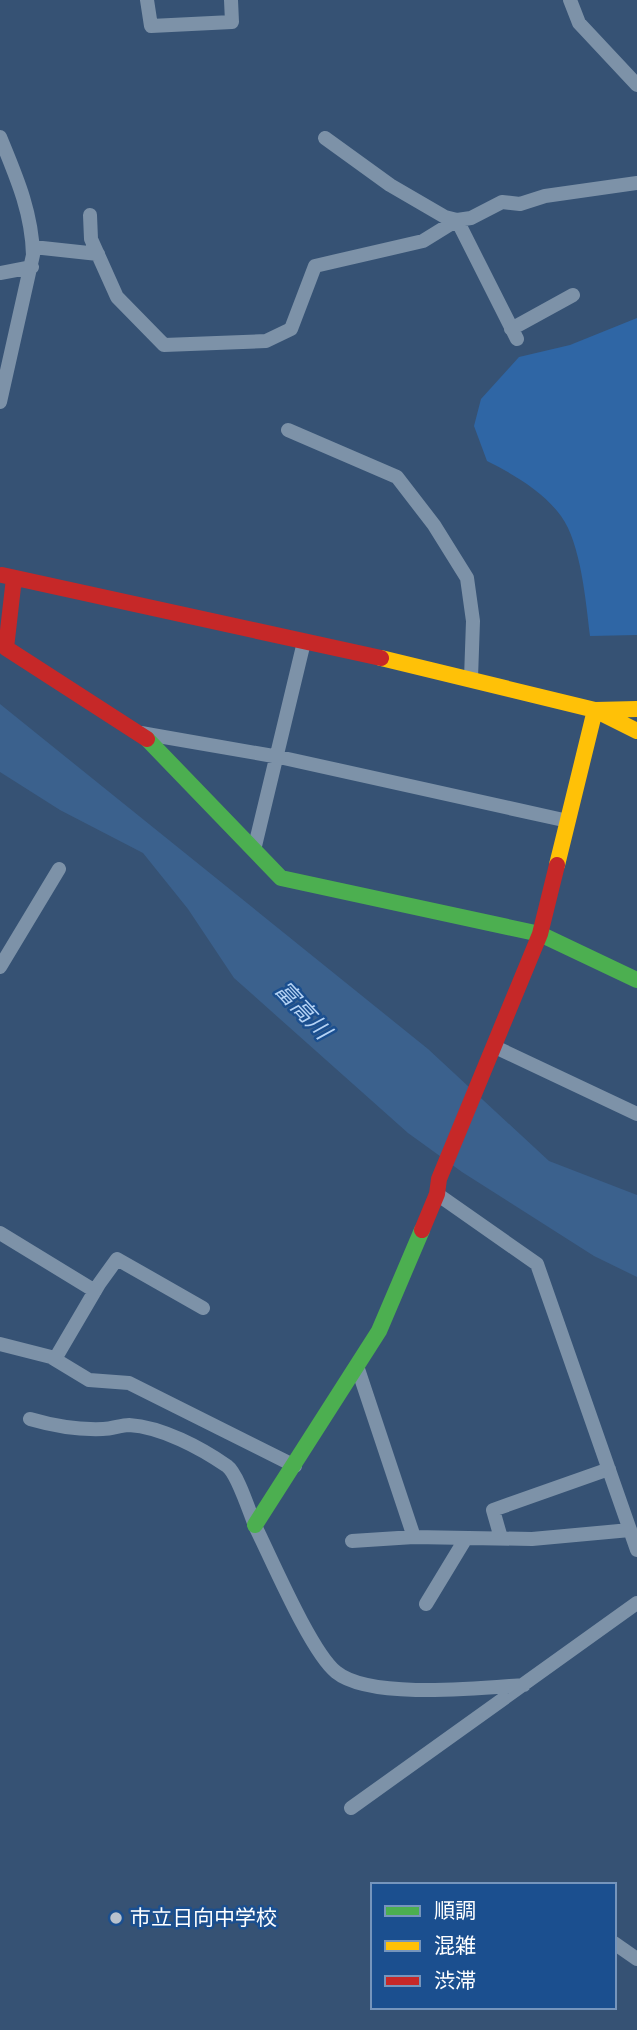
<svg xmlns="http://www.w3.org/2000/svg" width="637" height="2030" font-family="'Alegreya Sans','Noto Sans JP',sans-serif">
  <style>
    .green { fill: #2f66a5 }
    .water { fill: #3b618d }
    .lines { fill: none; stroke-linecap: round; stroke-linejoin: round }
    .street { stroke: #7d92a8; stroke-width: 14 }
    .fast { stroke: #4caf50; stroke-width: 16 }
    .slow { stroke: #ffc107; stroke-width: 16 }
    .jam { stroke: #c62828; stroke-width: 16 }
    .poi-dot { fill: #b9c2ce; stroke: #1b4f8f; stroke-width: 2.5 }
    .labels { text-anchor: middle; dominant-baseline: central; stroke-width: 5; stroke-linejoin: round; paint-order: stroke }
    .poi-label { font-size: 21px; fill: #fff; stroke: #1b4f8f; text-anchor: start }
    .water-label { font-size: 23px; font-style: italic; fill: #b5d3f5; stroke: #1b4f8f }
  </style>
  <rect width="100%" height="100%" fill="#365274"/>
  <path class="green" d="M637 318V635L590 636C586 603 581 543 561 516 543 491 513 474 487 461L474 426 481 399 519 357 570 345Z"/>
  <path class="water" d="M0 704 428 1049 549 1161 637 1195V1277L594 1256 462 1172 408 1133 234 978 188 909 143 853 60 810 0 772Z"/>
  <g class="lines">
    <path class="street" d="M147 0 151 26 232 22 231 0
      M570 0 579 23 637 85
      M0 137C16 176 32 212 33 255L0 402
      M325 138 390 185 445 217 457 220 471 218 502 202 520 204 545 196 637 183
      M90 215 91 239 117 297 164 345 266 341 291 329 315 266 423 241 457 220 517 339
      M33 247 98 254
      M0 273 32 267
      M511 329 573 295
      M288 430 397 477 434 525 467 578 473 621 471 678
      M141 733 279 757 568 821
      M254 850 304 642
      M0 967 59 869
      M495 1047 637 1114
      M437 1194 537 1264 637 1550
      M0 1233 95 1291
      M0 1344 51 1357 89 1380 129 1383 295 1466
      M55 1359 99 1284 117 1259 203 1308
      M357 1366 414 1537
      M30 1419C54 1426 78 1430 103 1429 112 1429 121 1425 129 1425 162 1427 201 1448 227 1466 238 1474 250 1514 256 1528 272 1560 311 1652 336 1672 370 1700 481 1688 524 1685
      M501 1538 493 1510 609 1469
      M352 1541 414 1537 532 1539 630 1530
      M426 1604 466 1538
      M351 1808 637 1603
      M614 1943 637 1959"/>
    <path class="fast" d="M147 739 281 878 540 934 637 980
      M255 1525 379 1331 422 1230"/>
    <path class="slow" d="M381 658 595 710 637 731
      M557 865 595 710 637 709"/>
    <path class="jam" d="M2 575 381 658
      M14 578 6 648 147 739
      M422 1230 437 1194 439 1179 540 934 557 865"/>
  </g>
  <circle class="poi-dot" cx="116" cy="1918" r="7"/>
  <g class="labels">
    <g class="poi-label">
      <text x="130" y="1918">市立日向中学校</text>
    </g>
    <g class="water-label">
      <text transform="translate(302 1011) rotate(47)">富高川</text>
    </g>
  </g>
  <rect x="371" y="1883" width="245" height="126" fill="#1b4f8f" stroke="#7695bc" stroke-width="2"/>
  <rect x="385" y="1906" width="35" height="10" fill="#4caf50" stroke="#7695bc" stroke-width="2"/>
  <text x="434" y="1918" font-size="21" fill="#ffffff">順調</text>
  <rect x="385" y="1941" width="35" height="10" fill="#ffc107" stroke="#7695bc" stroke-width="2"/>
  <text x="434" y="1953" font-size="21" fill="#ffffff">混雑</text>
  <rect x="385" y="1976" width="35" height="10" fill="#c62828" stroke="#7695bc" stroke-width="2"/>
  <text x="434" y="1988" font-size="21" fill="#ffffff">渋滞</text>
</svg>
